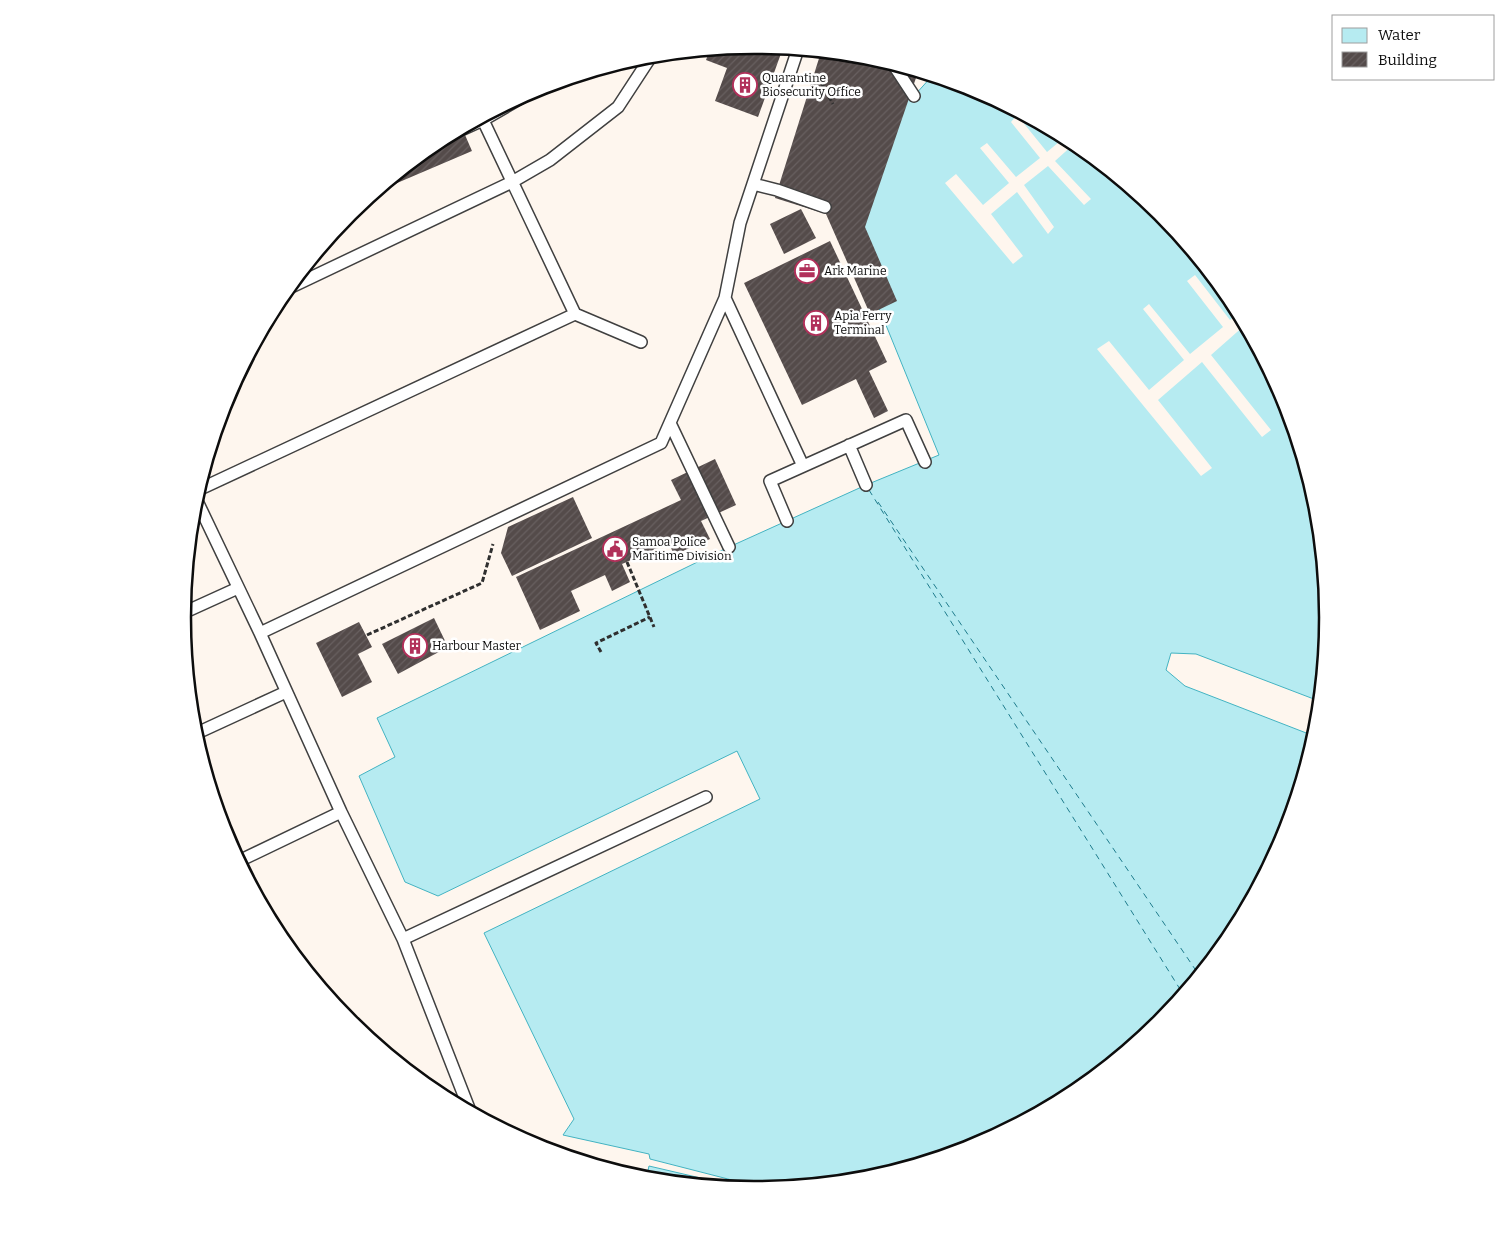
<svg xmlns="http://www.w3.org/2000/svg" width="1510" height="1235" font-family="Bitter,serif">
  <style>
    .water { fill: #b6ebf1; stroke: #43b3c2 }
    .pier { fill: #fef6ee }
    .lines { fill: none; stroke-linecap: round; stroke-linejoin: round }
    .ferry { stroke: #1f7c8d; stroke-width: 1; stroke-dasharray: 6 5; stroke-linecap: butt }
    .building { fill: url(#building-hatch) }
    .lane-casing { stroke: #404040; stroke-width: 14 }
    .path { stroke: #2f2f2f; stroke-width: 3; stroke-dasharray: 5 2.5; stroke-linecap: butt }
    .lane { stroke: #fff; stroke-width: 11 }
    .labels { text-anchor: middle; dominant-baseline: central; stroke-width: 5; stroke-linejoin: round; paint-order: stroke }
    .poi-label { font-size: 12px; fill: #0d0d0d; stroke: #fff; text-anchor: start }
    .rim { fill: none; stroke: #0d0d0d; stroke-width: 2.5 }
  </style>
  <defs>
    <pattern id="building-hatch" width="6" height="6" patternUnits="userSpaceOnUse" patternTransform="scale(1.25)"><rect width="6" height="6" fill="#544b4a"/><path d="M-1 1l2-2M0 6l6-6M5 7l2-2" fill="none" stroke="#686060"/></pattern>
  </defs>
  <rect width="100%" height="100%" fill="#fef6ee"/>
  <path class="water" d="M932 76 974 89 1073 142 1160 213 1231 300 1284 399 1317 506 1327 618 1319 701 1196 654 1171 653 1166 670 1185 686 1314 736 1284 837 1231 936 1160 1023 1073 1094 974 1147 866 1179 789 1187 787 1185 782 1187 767 1189 650 1159 649 1154 563 1135 574 1119 484 933 760 799 737 751 438 896 405 882 359 776 395 757 377 718 718 552 866 485 939 455 870 286 839 221 881 115 914 96Z
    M649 1166 752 1190 646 1179Z"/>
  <path class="pier" d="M1017 115 1047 152 1065 137 1075 143 1055 161 1091 199 1084 205 1048 166 1024 185 1054 227 1048 234 1017 192 991 214 1023 256 1013 264 945 183 956 174 983 205 1009 183 980 148 987 143 1016 177 1040 158 1011 122Z
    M1195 275 1230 320 1238 313 1245 325 1211 355 1271 430 1262 437 1202 362 1158 400 1212 468 1201 476 1097 349 1109 341 1149 390 1184 360 1143 309 1149 304 1190 354 1223 327 1187 281Z"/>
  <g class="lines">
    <path class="ferry" d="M869 490 1183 994
      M878 502 1199 975"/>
  </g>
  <path class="building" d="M755 45 783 48 758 117 715 101 727 68 706 60 710 49Z
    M821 52 867 56 920 72 917 75 865 227 897 301 870 314 826 214 775 198Z
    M462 128 472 151 376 192 437 141Z
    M801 209 816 238 784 254 770 224Z
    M830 241 887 362 869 371 888 411 874 418 856 379 802 405 744 283Z
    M715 459 736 505 701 521 710 539 674 555 669 543 622 564 630 582 612 591 605 575 571 591 580 611 540 630 516 577 681 500 671 480Z
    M573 497 592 538 512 576 501 553 508 527Z
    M434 618 448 647 398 674 382 644Z
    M359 622 372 647 358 654 372 682 342 697 316 643Z"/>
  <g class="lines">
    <defs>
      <path id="lane" d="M798 49 740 223 725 298 803 466
        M893 64 914 96
        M482 118 575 314 641 342
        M437 141 483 120 538 88
        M753 184 777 190 825 207
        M287 289 512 182 550 160 618 107 652 55
        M670 423 729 547
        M849 445 866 485
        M198 490 575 314
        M196 499 260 633 341 812 403 939 470 1111
        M787 521 770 481 906 420 925 462
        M183 613 238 588
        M260 633 661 443 725 298
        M195 734 286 692
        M239 861 341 812
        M403 939 706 797"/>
    </defs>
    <use href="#lane" class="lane-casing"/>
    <path class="path" d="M807 79 822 84 833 104
      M627 562 654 627
      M367 635 482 583 493 544
      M601 652 596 643 650 617"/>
    <use href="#lane" class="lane"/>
  </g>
  <defs>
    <symbol id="building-ring" viewBox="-11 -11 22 22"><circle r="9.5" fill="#fff" stroke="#b1305a" stroke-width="1.5"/><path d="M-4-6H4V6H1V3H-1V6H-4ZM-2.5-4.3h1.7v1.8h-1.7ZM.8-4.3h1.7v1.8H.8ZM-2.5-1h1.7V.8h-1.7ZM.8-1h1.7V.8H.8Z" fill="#b1305a"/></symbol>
    <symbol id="office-ring" viewBox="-11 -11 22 22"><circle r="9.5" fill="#fff" stroke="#b1305a" stroke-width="1.5"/><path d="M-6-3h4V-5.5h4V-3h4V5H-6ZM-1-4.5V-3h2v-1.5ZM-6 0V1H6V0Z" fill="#b1305a"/></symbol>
    <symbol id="civic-ring" viewBox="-11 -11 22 22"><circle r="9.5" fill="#fff" stroke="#b1305a" stroke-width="1.5"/><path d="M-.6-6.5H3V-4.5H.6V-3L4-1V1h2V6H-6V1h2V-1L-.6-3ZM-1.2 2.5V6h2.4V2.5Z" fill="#b1305a"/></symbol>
  </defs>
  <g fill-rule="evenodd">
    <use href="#building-ring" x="731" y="71" width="28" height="28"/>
    <use href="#office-ring" x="793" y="257" width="28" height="28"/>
    <use href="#building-ring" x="802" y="309" width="28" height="28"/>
    <use href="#civic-ring" x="601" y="535" width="28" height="28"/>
    <use href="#building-ring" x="401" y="632" width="28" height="28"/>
  </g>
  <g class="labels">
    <g class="poi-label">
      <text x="762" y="78">Quarantine<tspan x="762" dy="14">Biosecurity Office</tspan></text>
      <text x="824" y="271">Ark Marine</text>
      <text x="834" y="316">Apia Ferry<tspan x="834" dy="14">Terminal</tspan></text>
      <text x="632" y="542">Samoa Police<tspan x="632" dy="14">Maritime Division</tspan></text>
      <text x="432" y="646">Harbour Master</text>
    </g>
  </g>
  <path d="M0 0H1510V1235H0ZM754 54H756A563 563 0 0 1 1319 617V618A563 563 0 0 1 756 1181H754A563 563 0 0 1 191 618V617A563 563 0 0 1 754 54Z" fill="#fff" fill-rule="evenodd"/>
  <path class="rim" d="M754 54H756A563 563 0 0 1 1319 617V618A563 563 0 0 1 756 1181H754A563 563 0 0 1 191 618V617A563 563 0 0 1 754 54Z"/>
  <rect x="1332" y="15" width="162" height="65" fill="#ffffff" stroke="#9e9e9e"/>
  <rect x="1342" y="28" width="25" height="15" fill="#b6ebf1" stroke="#9e9e9e"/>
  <text x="1378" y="40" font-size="15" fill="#0d0d0d">Water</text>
  <rect x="1342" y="52" width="25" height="15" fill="url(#building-hatch)" stroke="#9e9e9e"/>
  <text x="1378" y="65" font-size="15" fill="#0d0d0d">Building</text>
</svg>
